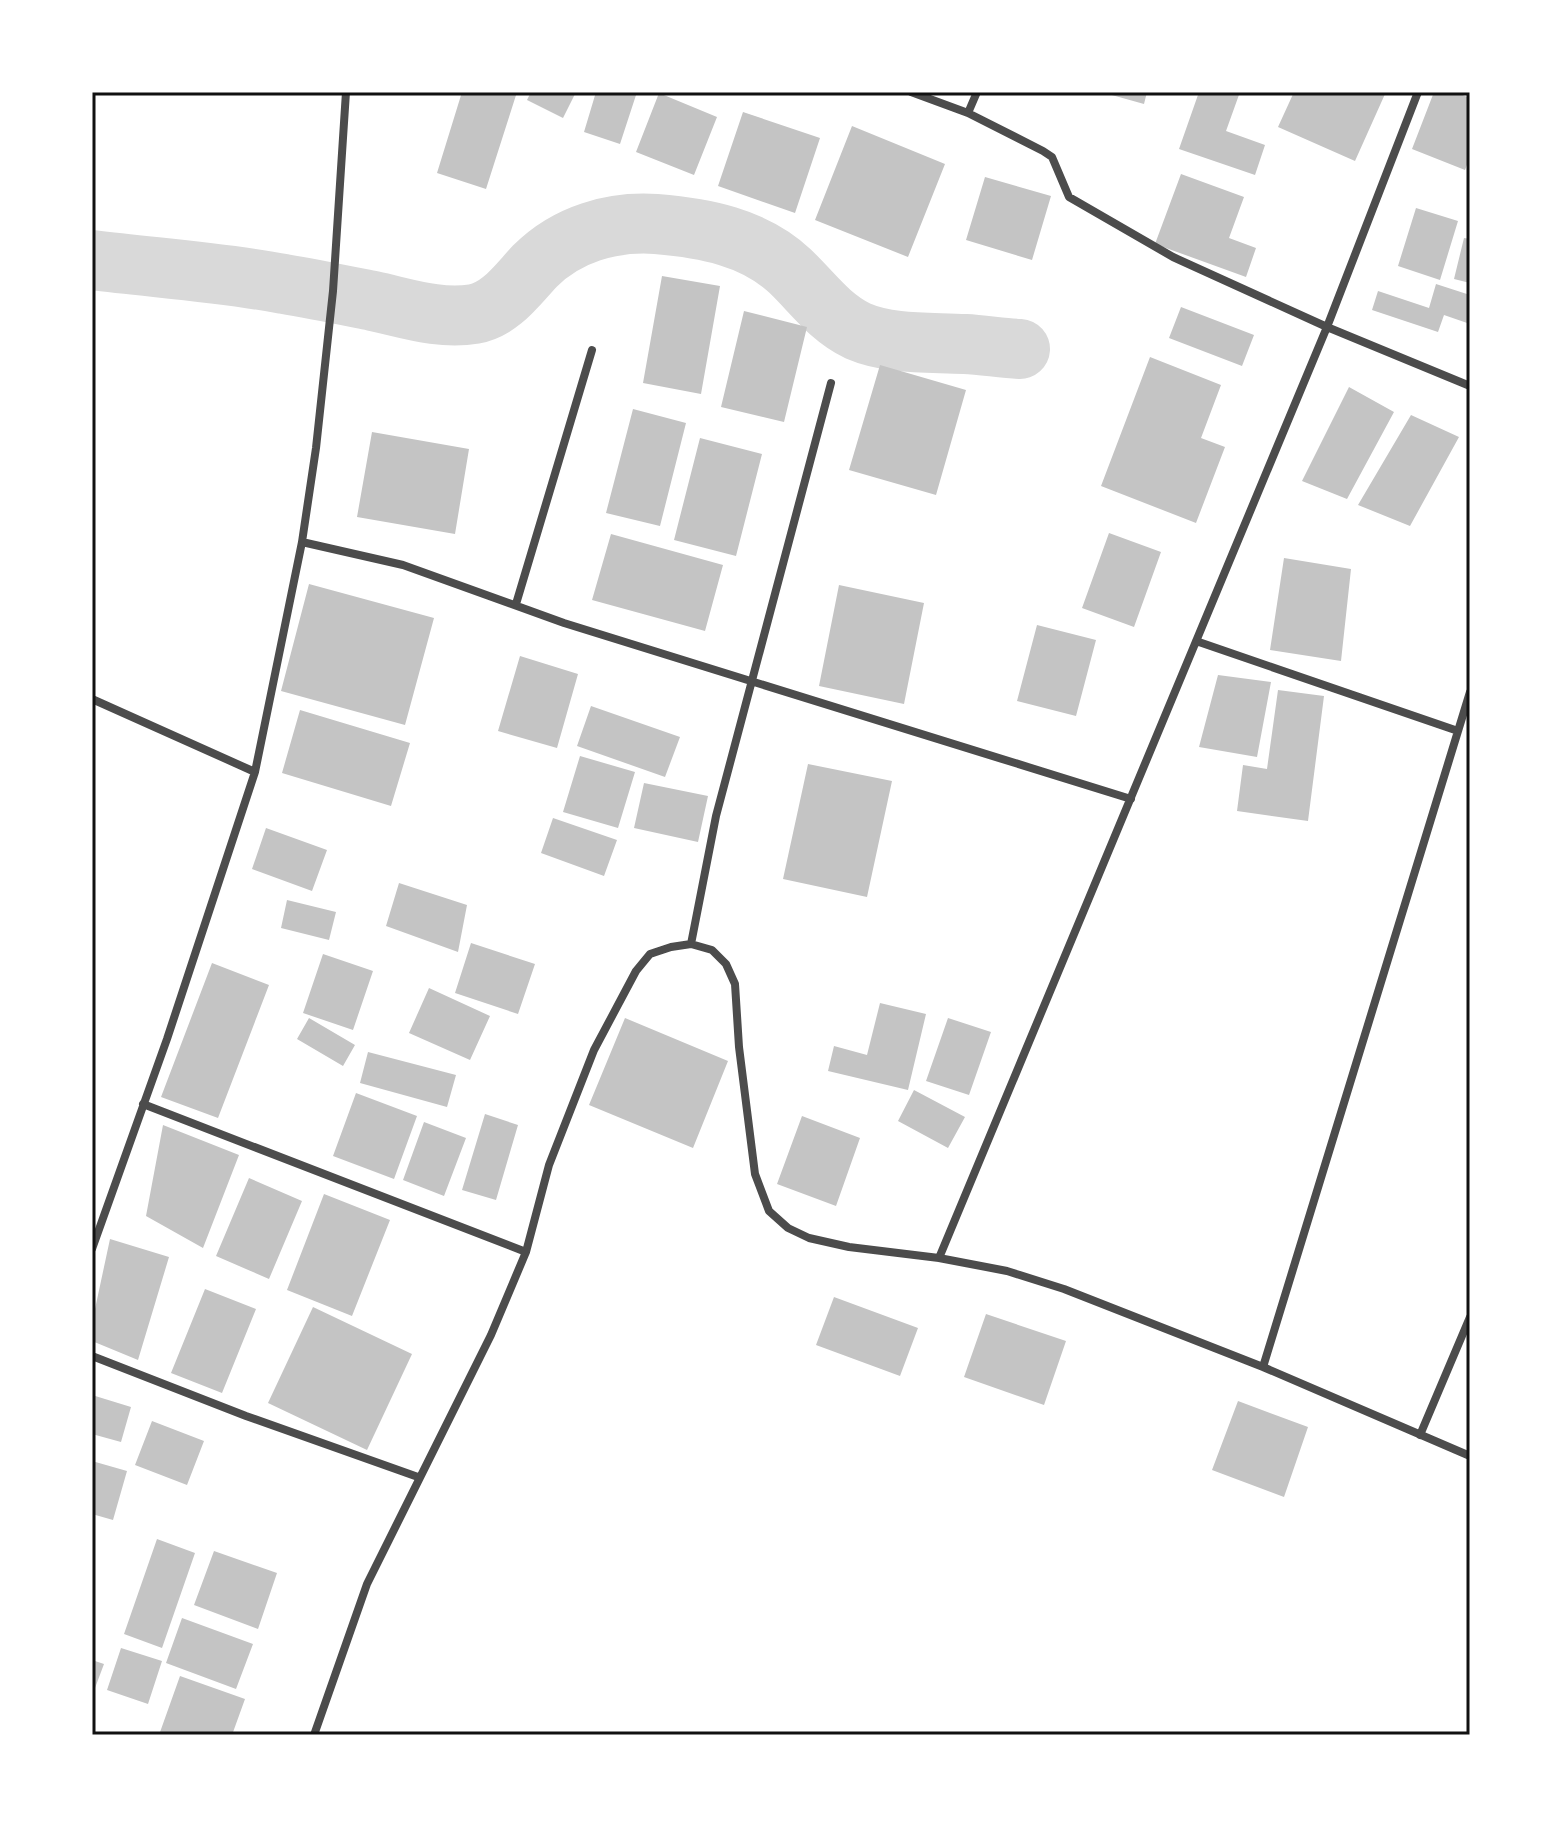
<svg xmlns="http://www.w3.org/2000/svg" width="1562" height="1827" font-family="'DM Sans',sans-serif">
  <style>
    .lines { fill: none; stroke-linecap: round; stroke-linejoin: round }
    .river { stroke: #d9d9d9; stroke-width: 60 }
    .building { fill: #c4c4c4 }
    .minor { stroke: #4c4c4c; stroke-width: 8 }
    .neatline { fill: none; stroke: #111; stroke-width: 3 }
  </style>
  <rect width="100%" height="100%" fill="#fff"/>
  <g class="lines">
    <path class="river" d="M92 260C156 268 221 272 284 284 314 289 343 295 373 301 406 308 440 320 474 314 501 309 517 285 535 266 567 234 612 221 656 224 704 228 754 237 790 271 813 293 829 317 858 331 890 345 931 342 965 344 983 345 1002 348 1020 349"/>
  </g>
  <path class="building" d="M462 92H517L486 189 437 173Z
    M531 92H576L563 118 527 100Z
    M596 92H637L620 144 584 132Z
    M1101 92H1147L1144 104Z
    M1199 92H1240L1226 131 1265 145 1255 175 1179 149Z
    M1294 92H1380L1385 94 1355 161 1278 127Z
    M1434 92H1455L1470 98V157L1465 170 1412 149Z
    M659 93 717 117 694 175 636 152Z
    M743 112 820 138 795 213 718 186Z
    M852 126 945 164 908 257 815 220Z
    M1181 174 1244 197 1229 238 1256 248 1246 277 1155 244Z
    M985 177 1051 196 1032 260 966 240Z
    M1416 208 1458 221 1440 280 1398 266Z
    M1464 238 1470 239V283L1454 279Z
    M662 276 720 286 701 394 643 383Z
    M1436 284 1470 295V324L1444 315 1438 332 1372 310 1378 291 1429 308Z
    M1181 307 1254 335 1242 366 1169 338Z
    M744 311 807 327 784 422 721 407Z
    M1150 357 1221 385 1201 438 1225 447 1196 523 1101 486Z
    M880 365 966 390 936 495 849 470Z
    M1349 387 1394 412 1347 499 1302 481Z
    M633 409 686 423 660 526 606 513Z
    M1411 415 1459 437 1410 526 1358 505Z
    M372 432 469 449 455 534 357 517Z
    M700 438 762 454 736 556 674 540Z
    M1109 533 1161 552 1134 627 1082 608Z
    M611 534 723 565 705 631 592 600Z
    M1284 558 1351 569 1341 661 1270 650Z
    M309 584 434 618 405 725 281 691Z
    M839 585 924 603 904 704 819 686Z
    M1037 625 1096 640 1076 716 1017 701Z
    M520 656 578 674 557 748 498 731Z
    M1218 675 1271 682 1257 757 1199 747Z
    M1278 690 1324 696 1308 821 1237 811 1243 765 1267 769Z
    M591 706 680 737 665 777 577 746Z
    M300 710 410 743 391 806 282 773Z
    M580 756 635 772 618 828 563 812Z
    M808 764 892 781 867 897 783 879Z
    M644 783 708 796 698 842 634 828Z
    M553 818 617 840 604 876 541 853Z
    M266 828 327 850 312 891 252 869Z
    M399 883 467 905 458 952 386 926Z
    M287 900 336 912 329 940 281 928Z
    M471 943 535 964 518 1014 455 993Z
    M323 954 373 971 353 1030 303 1013Z
    M212 963 269 985 218 1118 161 1097Z
    M429 988 490 1016 470 1060 409 1033Z
    M880 1003 926 1014 908 1090 828 1071 834 1046 867 1055Z
    M309 1018 355 1045 343 1066 297 1039Z
    M625 1018 728 1061 693 1148 589 1105Z
    M948 1018 991 1032 969 1095 926 1081Z
    M368 1052 456 1075 447 1107 360 1083Z
    M914 1090 965 1117 948 1148 898 1121Z
    M356 1093 417 1116 394 1179 333 1156Z
    M485 1114 518 1125 496 1200 462 1190Z
    M802 1116 860 1138 836 1206 777 1184Z
    M424 1122 466 1138 444 1196 403 1180Z
    M163 1125 239 1155 203 1248 146 1216Z
    M249 1178 302 1201 269 1279 216 1256Z
    M324 1194 390 1220 352 1316 287 1290Z
    M110 1239 169 1257 138 1360 92 1341V1323Z
    M205 1289 256 1309 222 1393 171 1373Z
    M834 1297 918 1328 900 1376 816 1345Z
    M313 1307 412 1354 367 1450 268 1403Z
    M986 1314 1066 1341 1044 1405 964 1377Z
    M92 1395 131 1407 121 1442 92 1434Z
    M1238 1401 1308 1427 1284 1497 1212 1470Z
    M152 1421 204 1441 187 1485 135 1465Z
    M92 1461 127 1471 113 1520 92 1514Z
    M157 1539 195 1553 162 1648 124 1634Z
    M214 1551 277 1573 258 1629 194 1605Z
    M182 1618 253 1644 236 1689 166 1663Z
    M121 1648 162 1661 148 1704 107 1690Z
    M92 1660 104 1664 92 1696Z
    M180 1676 245 1699 232 1735H159Z"/>
  <g class="lines">
    <path class="minor" d="M911 92 968 113 1043 151 1052 157 1069 197 1173 257 1327 327 1470 386
      M968 113 977 92
      M302 542 403 565 564 623 1131 799
      M516 604 592 350
      M1196 641 1458 731
      M1470 692 1263 1367 1470 1456
      M92 699 255 772
      M691 944 716 816 831 383
      M143 1104 526 1252
      M92 1249 167 1039 255 772 302 542 316 448 333 291 346 92
      M939 1258 1327 327 1418 92
      M92 1356 246 1416 418 1477
      M1420 1435 1470 1317
      M314 1735 367 1584 491 1335 526 1252 549 1165 594 1050 636 971 650 954 671 947 691 944 712 950 726 964 735 984 739 1047 755 1174 769 1211 788 1228 809 1238 849 1247 939 1258 1007 1271 1064 1289 1263 1367"/>
  </g>
  <rect width="1562" height="1827" fill="none" stroke="#ffffff" stroke-width="188"/>
  <rect x="94" y="94" width="1374" height="1639" class="neatline"/>
</svg>
